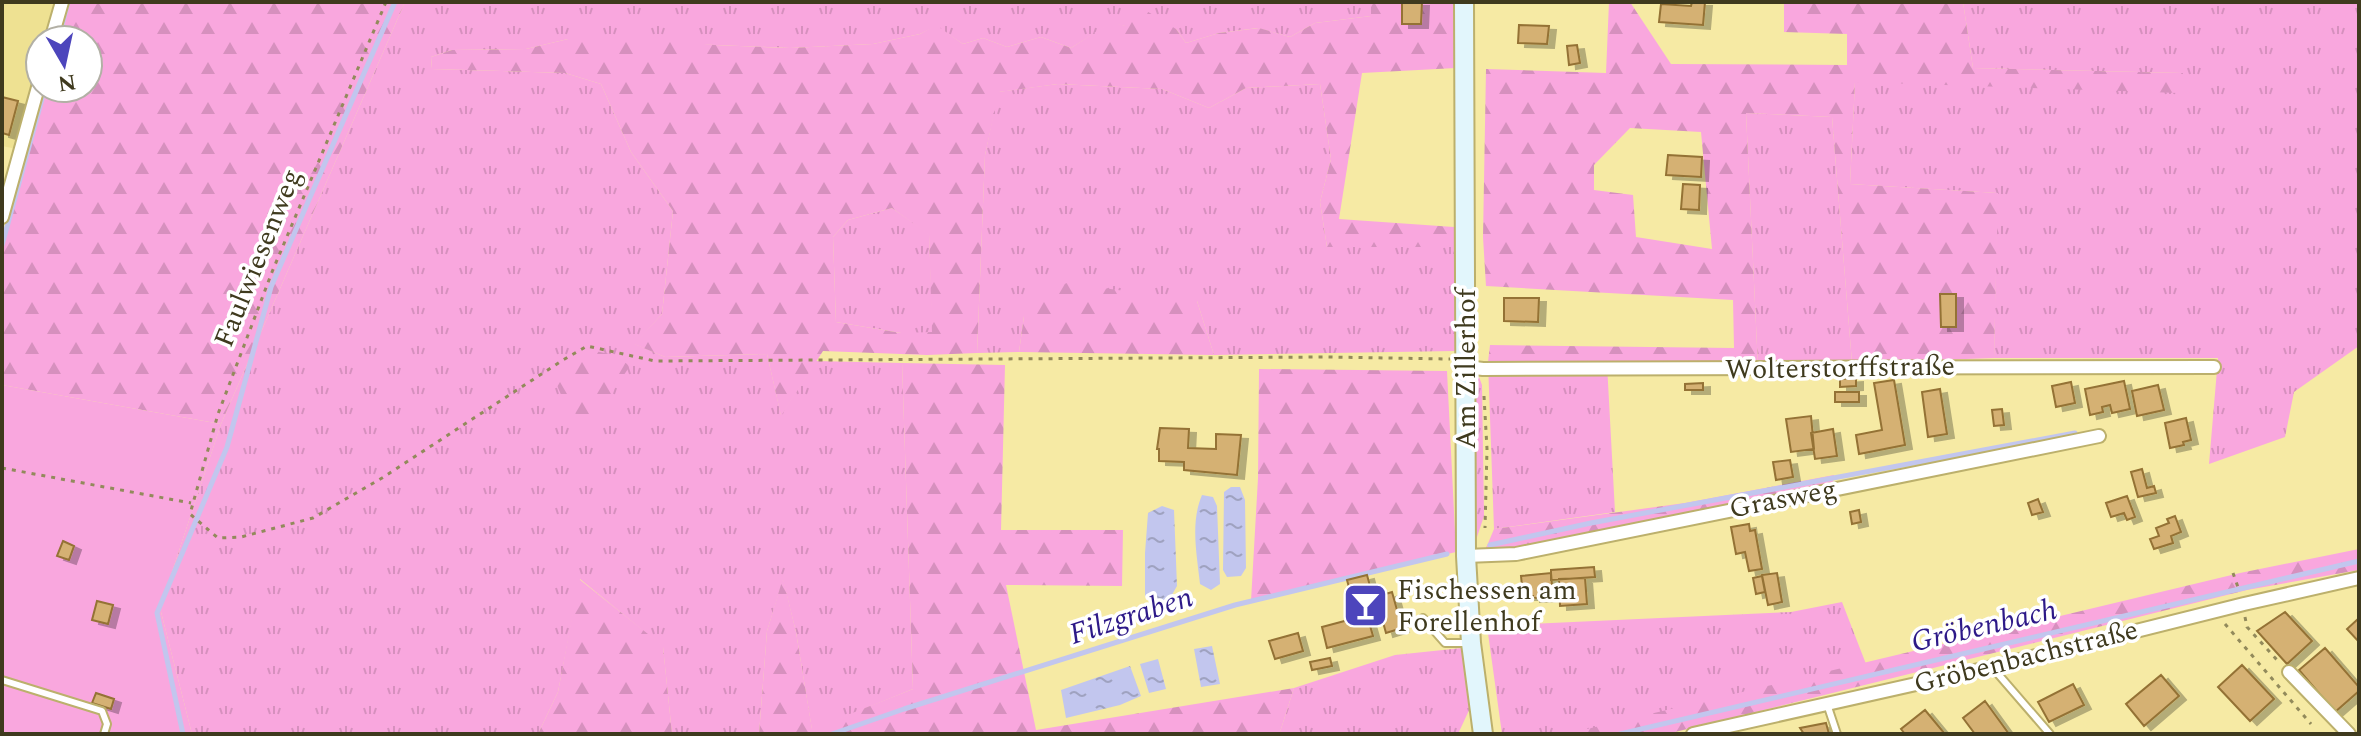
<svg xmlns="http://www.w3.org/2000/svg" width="2361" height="736" font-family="Spectral,serif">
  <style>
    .built { fill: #eee192 }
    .grass { fill: url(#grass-tufts) }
    .forest { fill: url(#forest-firs); fill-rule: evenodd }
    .garden { fill: #f9a7de }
    .water { fill: url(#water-ripples) }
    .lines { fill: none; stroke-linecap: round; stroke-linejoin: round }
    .stream { stroke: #c2c6ee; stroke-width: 5 }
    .building { fill: #d5b173; stroke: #947235; stroke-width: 2; filter: url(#shadow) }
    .lane-casing { stroke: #bcb06c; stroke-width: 10 }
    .street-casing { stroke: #bcb06c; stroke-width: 16 }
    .secondary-casing { stroke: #bcb06c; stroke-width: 22 }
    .path { stroke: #928a5b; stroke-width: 3; stroke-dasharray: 4 6; stroke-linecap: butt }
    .lane { stroke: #fff; stroke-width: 6 }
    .street { stroke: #fff; stroke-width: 12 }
    .secondary { stroke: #e2f6fc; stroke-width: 18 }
    .labels { text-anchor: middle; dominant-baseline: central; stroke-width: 7; stroke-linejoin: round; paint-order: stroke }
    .street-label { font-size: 28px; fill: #3f3a1e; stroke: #fff }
    .poi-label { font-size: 28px; fill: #3f3a1e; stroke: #fff; text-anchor: start }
    .water-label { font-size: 30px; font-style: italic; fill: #2d1988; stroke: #fff }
  </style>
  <defs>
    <pattern id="grass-tufts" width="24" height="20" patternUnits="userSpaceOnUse" patternTransform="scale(2)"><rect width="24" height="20" fill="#f9a7de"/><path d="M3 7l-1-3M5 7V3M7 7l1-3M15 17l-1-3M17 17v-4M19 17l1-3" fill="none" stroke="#d690be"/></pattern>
    <pattern id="forest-firs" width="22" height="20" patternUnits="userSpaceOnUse" patternTransform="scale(2)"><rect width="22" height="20" fill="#f9a7de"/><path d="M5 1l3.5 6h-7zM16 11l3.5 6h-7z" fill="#d690be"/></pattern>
    <pattern id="water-ripples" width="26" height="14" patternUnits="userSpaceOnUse" patternTransform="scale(2)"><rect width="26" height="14" fill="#c2c6ee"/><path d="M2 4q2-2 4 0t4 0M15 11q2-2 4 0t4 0" fill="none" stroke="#9fa2c0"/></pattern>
    <filter id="shadow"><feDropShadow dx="7" dy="4" stdDeviation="0" flood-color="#0004"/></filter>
  </defs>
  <rect width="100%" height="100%" fill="#f6eaa4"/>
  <path class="built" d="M2 2H67L57 40H40V88L27 151 2 146Z"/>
  <path class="grass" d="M405 2H1371V16L1315 23 1290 37 1258 28 1219 33 1186 43 1176 29 1125 26 1111 23 1071 48 1041 37 1007 47 983 38 963 44 936 26 920 34 873 44 790 48 568 39 526 49 452 50 431 57 432 69 565 73 601 84 631 152 673 211 662 314 635 344 665 357 767 354 781 415 816 361 902 363 913 689 812 730 796 632 783 580 767 631 759 734H672L663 647 580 579 558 692 538 734H192L160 608 221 424Z
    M1963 2H2359V346L2294 392 2285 437 2209 464 2218 358H1994L1997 193 1850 184 1855 82 2182 73 1973 68Z
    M1058 84 1162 89 1209 108 1246 88 1320 84 1331 159 1320 202 1327 247H1455V351L1214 355 1197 301 1024 316 1019 352 977 353 985 155 998 92Z
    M1746 113 1832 117 1852 363 1758 367Z
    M892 208 929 234 933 333H901L836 322 833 237 848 220Z
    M1488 362 1607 364 1615 512 1494 529Z
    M1479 377 1482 385 1484 516 1474 546 1472 385Z
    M1842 602 1866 664 1585 731 1566 734H1502L1487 626 1791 612Z
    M1462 648 1471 706 1458 734H1275L1280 732 1294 688 1395 655Z"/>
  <path class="forest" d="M67 2H405L221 424 2 385V238L44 88H88V40H57Z
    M1371 2H1454L1456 68 1362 73 1339 219 1454 227 1455 247H1327L1320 202 1331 159 1320 84 1246 88 1209 108 1162 89 1058 84 999 92 985 155 977 353 927 355 823 351 781 416 767 354 665 357 634 344 662 314 673 211 631 152 601 84 565 73 432 69 431 57 452 50 526 49 568 39 614 35 714 45 790 48 873 44 920 34 936 25 963 44 983 38 1007 47 1041 37 1071 48 1111 22 1126 26 1145 10 1176 29 1186 43 1219 33 1259 28 1290 37 1315 23 1371 16ZM892 208 929 235 932 332 901 333 836 322 833 237 848 220Z
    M1609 2H1630L1671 64 1847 65V34L1784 32V2H1963L1973 68 2183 73 2179 93 1855 82 1850 184 1998 193 1994 358 1852 363 1832 117 1746 113 1758 367 1488 362 1490 345 1734 348 1733 300 1486 286 1483 237 1486 69 1606 73ZM1630 128 1701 132 1712 249 1636 237 1633 195 1594 190V165Z
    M1067 283 1197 301 1214 355 1019 352 1024 316 1040 292Z
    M586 349 614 355 630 366 593 420 568 411 556 383 560 371Z
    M902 363 1005 365 1001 530H1123L1122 586 1006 585 1036 730 1294 688 1280 732 1275 734H759L767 631 783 578 796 632 812 729 913 689Z
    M1259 369 1447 371 1456 552 1251 601 1258 478Z
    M1834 475 1833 483 1518 550 1484 553 1494 529 1685 503Z
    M2359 549V570L2247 590 1667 734H1566L2240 573Z
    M579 579 663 646 672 734H538L558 692Z"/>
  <path class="garden" d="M2 385 221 424 160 608 192 734H2Z"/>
  <path class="water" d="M1231 487H1240L1245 500 1246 568 1241 576 1227 577 1223 570 1224 492Z
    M1202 495 1213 497 1217 506 1220 584 1211 590 1200 584C1197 555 1190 523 1202 495Z
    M1162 506 1174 510 1177 586 1169 600 1158 603 1145 596V553L1148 513Z
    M1212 646 1220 684 1201 687 1194 649Z
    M1158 659 1166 689 1149 693 1140 664Z
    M1130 666 1141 696 1120 705 1066 718 1061 690Z"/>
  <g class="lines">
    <path class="stream" d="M58 40 68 2
      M2 245 45 88
      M1490 545 1591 523 2075 433
      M183 734 157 613 227 447 271 287 395 2
      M832 734 904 709 1235 605 1447 554
      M1620 734 2359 561"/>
  </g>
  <path class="building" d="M1402 2H1422L1421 24H1402Z
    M1692 2H1705L1703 25 1659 22 1661 4 1691 6Z
    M1519 25 1549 26 1547 44 1518 43Z
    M1577 45 1580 63 1569 65 1567 46Z
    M2 97 18 101 9 135 2 133Z
    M1668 155 1702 157 1701 177 1666 175Z
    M1683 184 1700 185 1699 210 1681 209Z
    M1940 294H1956V327H1941Z
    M1504 298H1539L1538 322 1504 321Z
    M1856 378V386L1840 387V379Z
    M1894 380 1905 445 1859 454 1856 435 1882 430 1874 383Z
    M2124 381 2130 409 2112 413 2110 405 2102 407 2103 412 2090 415 2085 389Z
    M2071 382 2075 403 2056 407 2052 386Z
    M1703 383V390H1685V384Z
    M2158 385 2164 410 2137 416 2132 391Z
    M1940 389 1947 434 1928 437 1922 392Z
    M1835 392H1859V402H1835Z
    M2002 409 2004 425 1994 426 1992 410Z
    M1811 416 1814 449 1791 452 1786 419Z
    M2186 418 2191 440 2183 442 2184 445 2170 448 2165 423Z
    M1160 428 1189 429 1188 448 1216 449V434L1241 435 1237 475 1184 470V462L1159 461V449H1157Z
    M1833 429 1837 456 1815 459 1811 433Z
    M1790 460 1793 477 1776 480 1773 462Z
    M2142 469 2147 488 2154 486 2156 493 2138 497 2131 472Z
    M2127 496 2135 517 2127 520 2124 513 2111 517 2106 503Z
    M2038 499 2043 512 2032 515 2028 503Z
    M1859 510 1861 522 1852 524 1850 512Z
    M2175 516 2181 532 2171 536 2173 543 2154 549 2150 539 2159 536 2156 528 2169 523 2167 519Z
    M1749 524 1750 531 1755 530 1762 569 1749 571 1745 552 1736 554 1731 527Z
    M63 541 74 546 69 560 57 556Z
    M1594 567 1595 577 1551 580V570Z
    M1551 573 1553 597 1533 598V596H1523L1521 576Z
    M1777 573 1782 602 1768 605 1762 575Z
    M1367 575 1370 586 1350 591 1347 580Z
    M1762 576 1765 592 1756 594 1753 578Z
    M1585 578 1587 604 1560 606 1559 579Z
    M1392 592 1402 628 1386 633 1376 597Z
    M97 601 113 605 108 624 92 620Z
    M2285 612 2312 641 2287 664 2257 631Z
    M1367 615 1373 636 1327 648 1322 627Z
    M2359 618V642L2347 629Z
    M1298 633 1303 651 1275 659 1269 641Z
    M2325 648 2359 687V691L2335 712 2299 670Z
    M1330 658 1332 666 1312 670 1310 662Z
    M2242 665 2274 699 2250 721 2218 687Z
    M2161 675 2179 696 2144 726 2126 704Z
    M2073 684 2084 705 2049 722 2038 702Z
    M96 693 114 699 111 709 92 703Z
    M1985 701 2009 734H1975L1963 718Z
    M1925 710 1945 734H1905L1901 729Z
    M1826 723 1829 734H1804L1800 728Z"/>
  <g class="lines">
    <defs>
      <path id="lane" d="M1423 618 1445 643H1467
        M1992 667 2050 734
        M2 680 102 711 107 724 104 734
        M1827 704 1837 734"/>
      <path id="street" d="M51 40 62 2
        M2 217 40 80
        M1466 367 1483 369C1727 369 1970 366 2214 367
        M1466 556 1516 554 2099 436
        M2289 672 2349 734
        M1693 734 1992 667 2244 604 2359 578"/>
      <path id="secondary" d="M1464 2 1466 556 1471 643 1483 734"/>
    </defs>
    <use href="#lane" class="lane-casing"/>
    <use href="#street" class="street-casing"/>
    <use href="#secondary" class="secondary-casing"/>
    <path class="path" d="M386 2 272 272 218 414 190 514 218 538 241 537 313 518 382 478 563 360 587 346 655 361 1326 357 1450 359
      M1484 396 1487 449 1485 528
      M2 468 191 503
      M2233 573 2239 590
      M2245 617 2247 627 2278 661
      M2225 624 2311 724"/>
    <use href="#lane" class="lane"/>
    <use href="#street" class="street"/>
    <use href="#secondary" class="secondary"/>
  </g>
  <defs>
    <symbol id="bar-square" viewBox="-11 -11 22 22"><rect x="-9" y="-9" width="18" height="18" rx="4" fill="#4d45bc" stroke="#fff"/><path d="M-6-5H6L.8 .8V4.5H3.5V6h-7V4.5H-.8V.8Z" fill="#fff"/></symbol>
  </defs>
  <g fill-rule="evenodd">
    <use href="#bar-square" x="1340" y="580" width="51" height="51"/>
  </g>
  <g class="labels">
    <g class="street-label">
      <text transform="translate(258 258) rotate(-68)">Faulwiesenweg</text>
      <text transform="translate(1840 368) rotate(-1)">Wolterstorffstraße</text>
      <text transform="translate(1466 369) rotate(-90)">Am Zillerhof</text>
      <text transform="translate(1783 499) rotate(-11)">Grasweg</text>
      <text transform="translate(2026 657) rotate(-14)">Gröbenbachstraße</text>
    </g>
    <g class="poi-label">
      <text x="1397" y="590">Fischessen am<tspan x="1397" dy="32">Forellenhof</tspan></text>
    </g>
    <g class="water-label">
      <text transform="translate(1131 616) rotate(-18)">Filzgraben</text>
      <text transform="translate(1984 626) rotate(-13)">Gröbenbach</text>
    </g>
  </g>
  <rect width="2361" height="736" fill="none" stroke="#3f3a1e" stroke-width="8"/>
  <g transform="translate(64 64) rotate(171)"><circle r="38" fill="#ffffff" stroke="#b2b0a5" stroke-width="2"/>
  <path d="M0-6L14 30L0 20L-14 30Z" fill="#4d45bc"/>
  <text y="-12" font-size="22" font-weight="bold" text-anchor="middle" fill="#3f3a1e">N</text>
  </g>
</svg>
